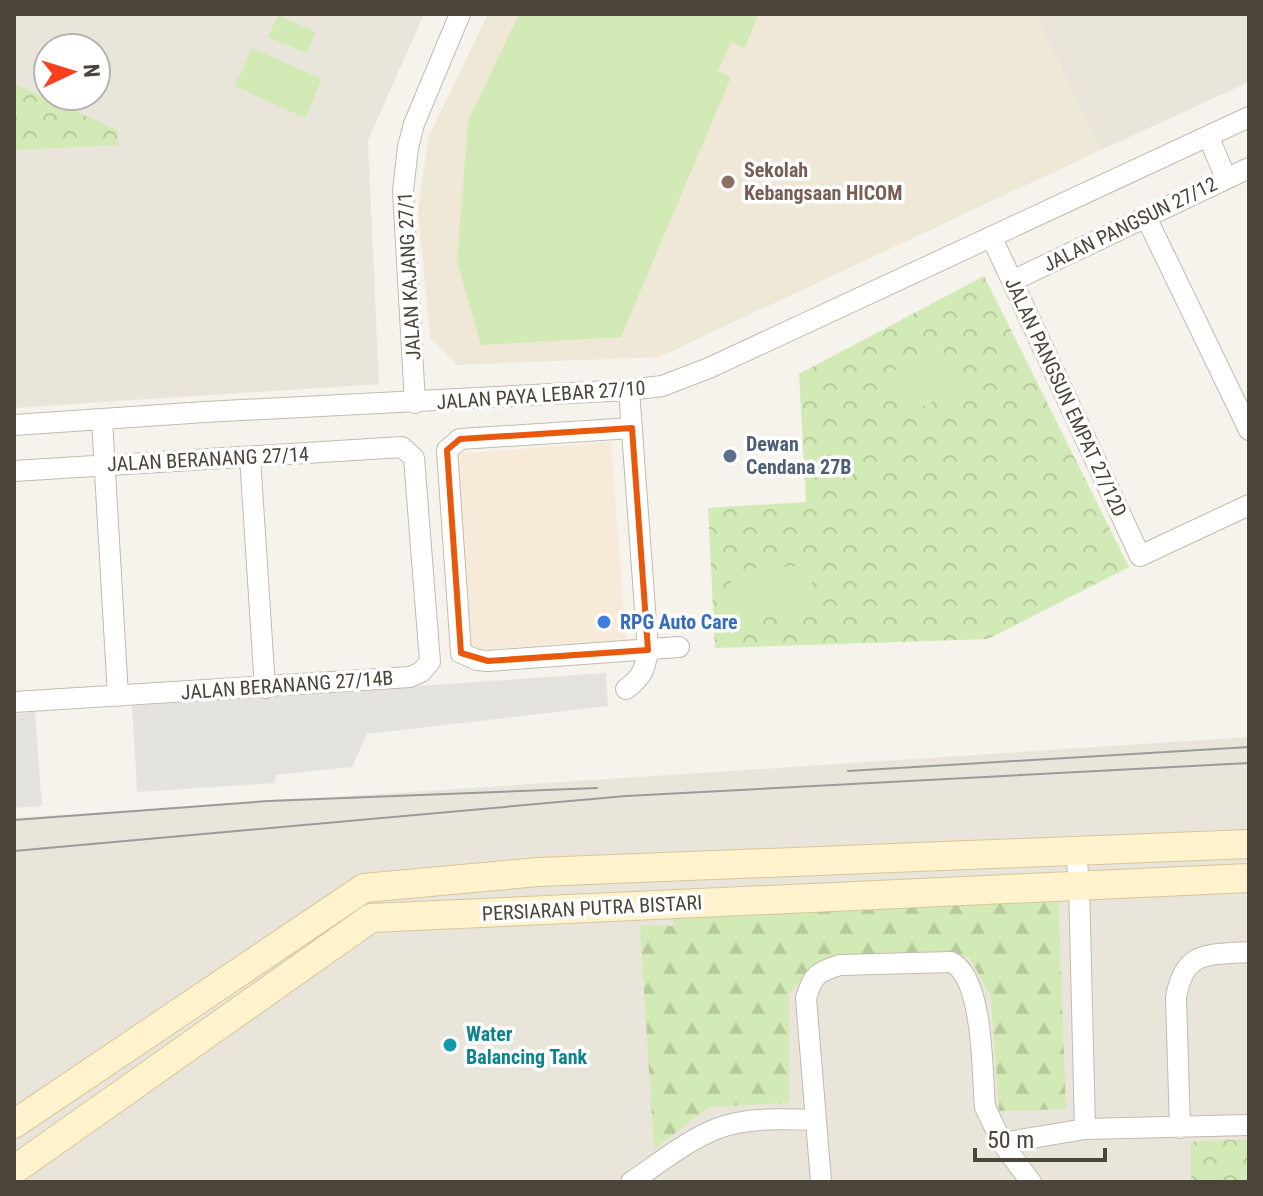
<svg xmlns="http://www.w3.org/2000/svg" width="1263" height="1196" font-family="'Roboto Condensed',sans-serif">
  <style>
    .residential { fill: #eae5da; fill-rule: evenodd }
    .commercial { fill: #f7ead8 }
    .education { fill: #efe8d6 }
    .forest { fill: url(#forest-firs) }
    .park { fill: url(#park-crowns) }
    .garden { fill: #d2eab5 }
    .parking { fill: #e5e3e0 }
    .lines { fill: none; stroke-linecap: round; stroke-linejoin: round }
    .street-casing { stroke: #c2bbae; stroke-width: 22 }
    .secondary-casing { stroke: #d6c79b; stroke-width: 30 }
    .street { stroke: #fff; stroke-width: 20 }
    .secondary { stroke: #fff3cd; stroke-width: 28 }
    .tram { stroke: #9a9a9a; stroke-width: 2 }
    .marked { fill: none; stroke: #e8590c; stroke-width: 6; stroke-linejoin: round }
    .education-dot { fill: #8d6e63; stroke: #fff; stroke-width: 3 }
    .service-dot { fill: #5c6f8a; stroke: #fff; stroke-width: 3 }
    .shop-dot { fill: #3f7fe0; stroke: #fff; stroke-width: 3 }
    .culture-dot { fill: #0f9aa8; stroke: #fff; stroke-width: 3 }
    .labels { text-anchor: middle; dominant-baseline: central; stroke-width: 7; stroke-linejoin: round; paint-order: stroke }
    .education-label { font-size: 20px; font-weight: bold; fill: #785e54; stroke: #fff; text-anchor: start }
    .street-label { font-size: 20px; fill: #4b4439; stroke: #fff }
    .service-label { font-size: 20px; font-weight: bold; fill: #4e5e75; stroke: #fff; text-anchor: start }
    .shop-label { font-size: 20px; font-weight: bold; fill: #366cbe; stroke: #fff; text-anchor: start }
    .culture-label { font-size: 20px; font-weight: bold; fill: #0d838f; stroke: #fff; text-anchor: start }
  </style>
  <defs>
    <pattern id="forest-firs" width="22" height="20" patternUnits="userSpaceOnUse" patternTransform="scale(2)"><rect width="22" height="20" fill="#d2eab5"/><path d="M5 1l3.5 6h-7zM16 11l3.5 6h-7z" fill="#b6ca9c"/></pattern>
    <pattern id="park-crowns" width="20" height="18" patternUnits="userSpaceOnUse" patternTransform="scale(2)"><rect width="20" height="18" fill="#d2eab5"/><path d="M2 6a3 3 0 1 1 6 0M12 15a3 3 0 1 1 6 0" fill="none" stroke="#b6ca9c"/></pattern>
  </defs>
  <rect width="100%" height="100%" fill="#f6f3ec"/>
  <path class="residential" d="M14 14H424L368 140 379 384 14 408ZM48 48H96V96H48Z
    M1035 14H1249V82L1101 150Z
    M1249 737V1182H14V818Z"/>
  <path class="commercial" d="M611 442 626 640 469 650 455 454Z"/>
  <path class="education" d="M488 14H1035L1101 150 659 357 457 365 430 338 418 213 428 138Z"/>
  <path class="forest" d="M1058 896 1066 1109 999 1111 991 996 969 957H829L789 993V1103L709 1107 654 1149 640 925 673 926 674 912Z"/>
  <path class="park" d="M14 84 118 130V145L14 150Z
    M984 276 1129 567 988 639 715 648 708 508 806 502 799 374Z
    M1249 1139V1182H1191V1142Z"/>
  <path class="garden" d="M519 14H758L745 48 731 42 718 71 731 77 621 337 481 345 457 261 468 121Z
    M278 15 316 32 306 53 268 37Z
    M252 48 322 79 305 118 235 86Z
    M941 346 961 387 904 416 884 376Z
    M811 565 814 606 733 611 730 570Z"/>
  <path class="parking" d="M606 673 608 706 367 734 352 767 276 775 275 783 137 792 132 706Z
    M35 712 42 806 14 808V714Z"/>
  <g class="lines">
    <defs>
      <path id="street" d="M1208 136 1226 178
        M1146 217 1249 430
        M992 238 1140 556 1249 505
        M1012 281 1249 168
        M415 403 403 191 408 147 414 124 460 14
        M102 420 118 696
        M14 425 205 412 629 390 662 386 709 368 1249 117
        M632 428 460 439 447 450 461 653 477 660 488 661 679 647
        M250 457 265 688
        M14 471 402 447 414 458 430 662 421 672 410 677 14 702
        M626 689C642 677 645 670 648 650L629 390
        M1076 852 1079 884 1085 1129
        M1180 1128 1176 998C1184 950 1207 955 1249 952
        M1002 1143 1085 1129 1249 1125
        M631 1182C658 1164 686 1141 716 1129 747 1117 782 1119 815 1120
        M821 1182 806 998C813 975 817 972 840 965L951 962C984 977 982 1074 985 1107L1002 1143 1031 1182"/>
      <path id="secondary" d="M14 1124 364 888 538 872 1249 844
        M14 1170 371 918 1249 878"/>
    </defs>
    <use href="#street" class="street-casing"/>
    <use href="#secondary" class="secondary-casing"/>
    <use href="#street" class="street"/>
    <use href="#secondary" class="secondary"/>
    <path class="tram" d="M848 771 1249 747
      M14 820 268 801 597 788
      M14 851 626 796 1249 763"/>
  </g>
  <path class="marked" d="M632 428 648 650 488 661 461 653 447 450 460 439Z"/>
  <circle class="education-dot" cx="728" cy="182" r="8"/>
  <circle class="service-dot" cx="730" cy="456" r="8"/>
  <circle class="shop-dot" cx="604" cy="622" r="8"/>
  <circle class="culture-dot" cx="450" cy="1045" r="8"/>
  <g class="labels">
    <g class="education-label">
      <text x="744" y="170">Sekolah<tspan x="744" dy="23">Kebangsaan HICOM</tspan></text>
    </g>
    <g class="street-label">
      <text transform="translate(1130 224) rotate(-26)">JALAN PANGSUN 27/12</text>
      <text transform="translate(409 276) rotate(-93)">JALAN KAJANG 27/1</text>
      <text transform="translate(541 395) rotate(-4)">JALAN PAYA LEBAR 27/10</text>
      <text transform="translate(1066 397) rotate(65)">JALAN PANGSUN EMPAT 27/12D</text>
      <text transform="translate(208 459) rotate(-3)">JALAN BERANANG 27/14</text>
      <text transform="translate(287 685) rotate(-4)">JALAN BERANANG 27/14B</text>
      <text transform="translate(592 908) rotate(-3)">PERSIARAN PUTRA BISTARI</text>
    </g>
    <g class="service-label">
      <text x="746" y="444">Dewan<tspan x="746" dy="23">Cendana 27B</tspan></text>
    </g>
    <g class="shop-label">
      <text x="620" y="622">RPG Auto Care</text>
    </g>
    <g class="culture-label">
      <text x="466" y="1034">Water<tspan x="466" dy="23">Balancing Tank</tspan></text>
    </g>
  </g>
  <rect width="1263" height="1196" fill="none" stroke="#4b4439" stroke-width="32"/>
  <g transform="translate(72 72) rotate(86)"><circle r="38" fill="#ffffff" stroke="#b7b4b0" stroke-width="2"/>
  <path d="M0-6L14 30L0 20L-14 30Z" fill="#fc3f1d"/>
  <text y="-12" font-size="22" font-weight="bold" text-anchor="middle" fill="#4b4439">N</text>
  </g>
  <path d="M975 1148v12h130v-12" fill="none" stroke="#4b4439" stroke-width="4"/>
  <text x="987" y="1148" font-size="24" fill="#4b4439" stroke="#ffffff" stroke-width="6" paint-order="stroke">50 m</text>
</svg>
